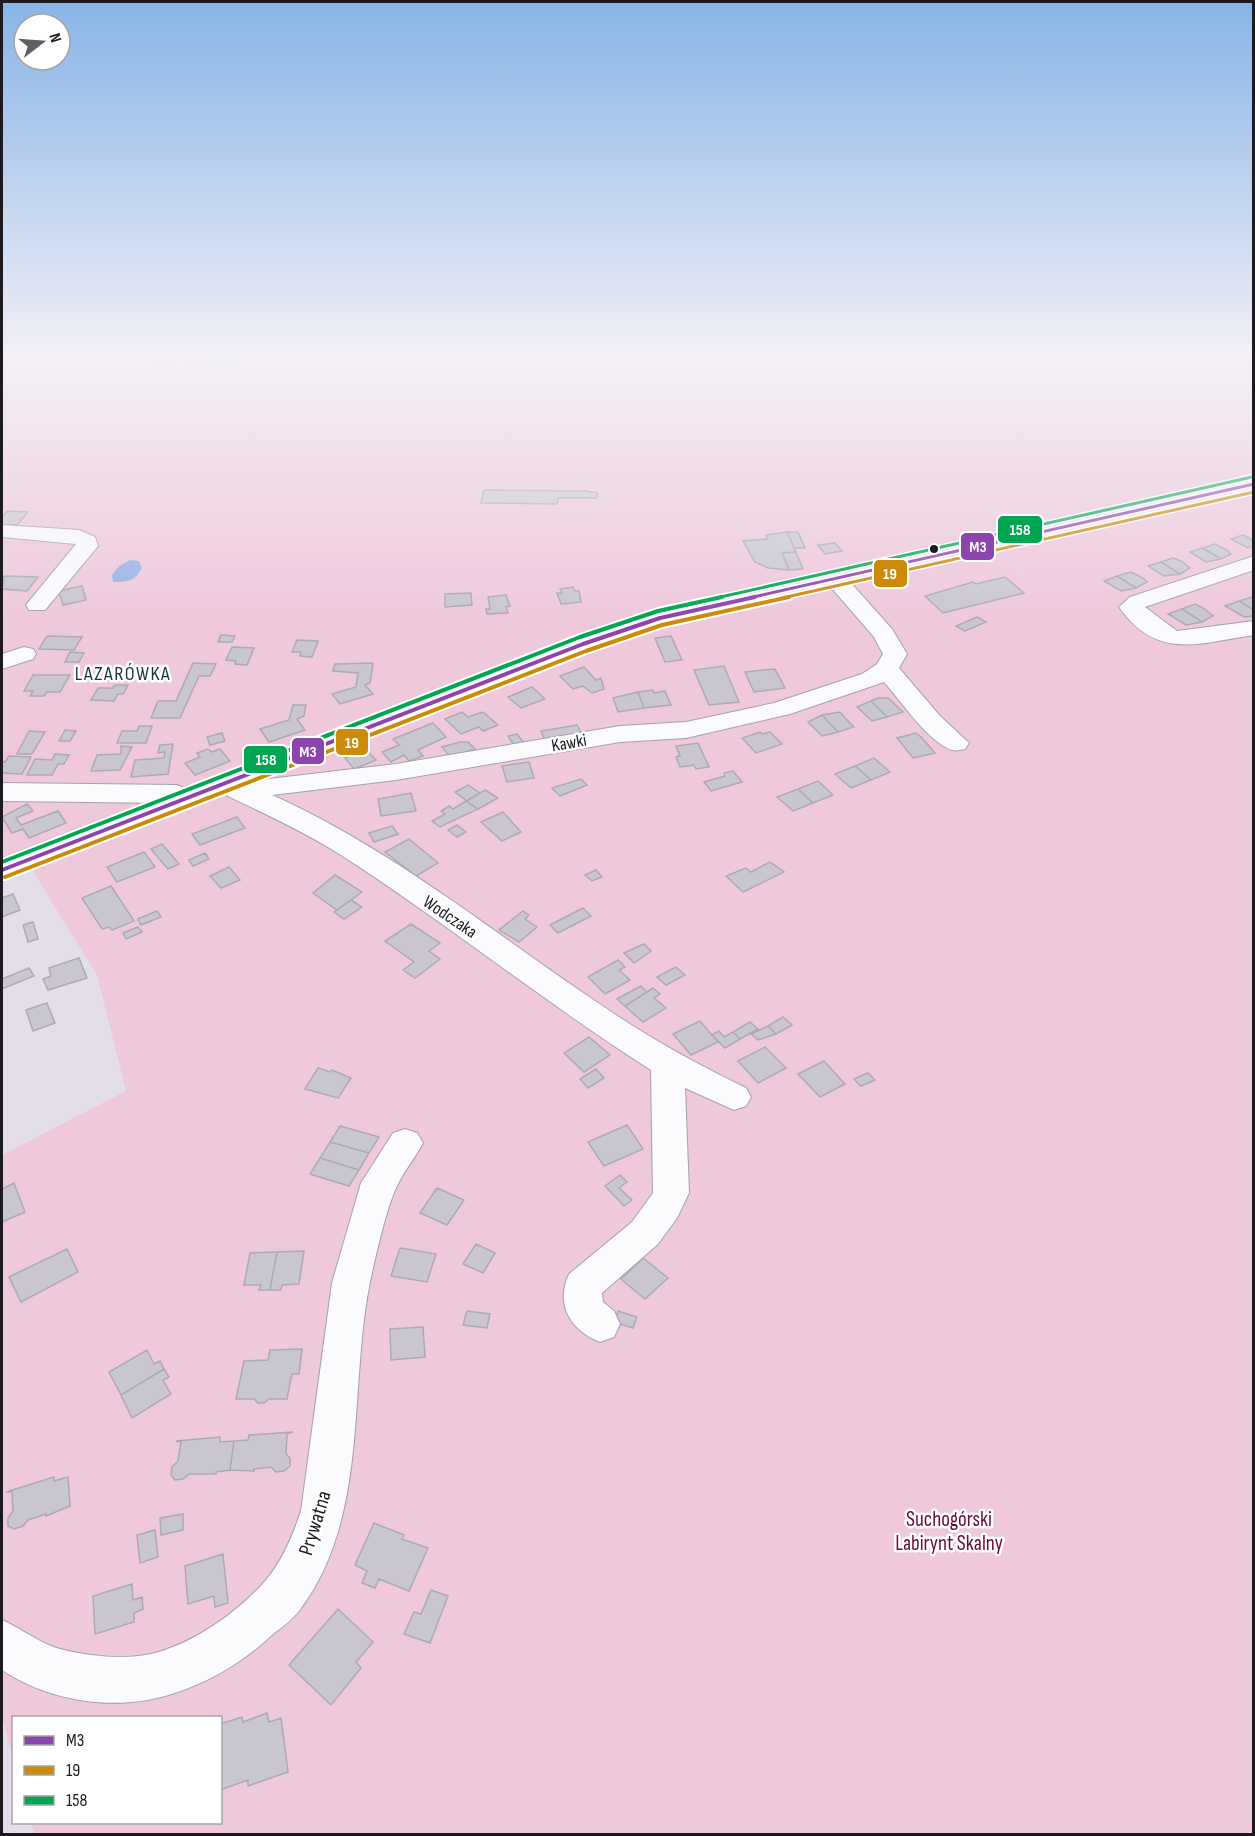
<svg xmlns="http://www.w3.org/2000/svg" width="1255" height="1836" font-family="'Sofia Sans Condensed',sans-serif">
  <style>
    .green { fill: #efc8dc }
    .water { fill: #97b3e4 }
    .building { fill: #cac7d1; stroke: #adaab4; stroke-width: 1.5 }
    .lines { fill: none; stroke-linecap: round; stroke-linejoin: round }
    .minor-casing { stroke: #a5a1aa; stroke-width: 2 }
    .highway-casing { stroke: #bfbcc3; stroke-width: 2 }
    .minor { fill: #fbfafc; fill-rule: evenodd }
    .highway { fill: #f2e8f2; fill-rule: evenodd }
    .bus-1-far1-casing { stroke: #fff; stroke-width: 6 }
    .bus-1-casing { stroke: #fff; stroke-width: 8 }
    .bus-2-far1-casing { stroke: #fff; stroke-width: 6 }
    .bus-2-casing { stroke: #fff; stroke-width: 8 }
    .bus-3-far1-casing { stroke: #fff; stroke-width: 6 }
    .bus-3-casing { stroke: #fff; stroke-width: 8 }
    .bus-1-far1 { stroke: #8e44ad; stroke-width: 3 }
    .bus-1 { stroke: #8e44ad; stroke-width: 4 }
    .bus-2-far1 { stroke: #cb8a07; stroke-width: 3 }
    .bus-2 { stroke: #cb8a07; stroke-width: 4 }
    .bus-3-far1 { stroke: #00a651; stroke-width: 3 }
    .bus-3 { stroke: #00a651; stroke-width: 4 }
    .bus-dot { fill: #1c1921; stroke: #fff; stroke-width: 2 }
    .labels { text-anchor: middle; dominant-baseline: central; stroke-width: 5; stroke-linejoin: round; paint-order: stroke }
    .street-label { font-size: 18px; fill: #1c1921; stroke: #fff }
    .neighbourhood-label { font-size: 20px; letter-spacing: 1.5px; fill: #173936; stroke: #fff }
    .near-park-label { font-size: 21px; fill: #6a083f; stroke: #fff }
    .near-street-label { font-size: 21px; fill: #1c1921; stroke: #fff }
    .line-badge { stroke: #fff; stroke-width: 2 }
    .badge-label { font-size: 16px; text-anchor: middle; font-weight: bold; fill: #fff }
  </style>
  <rect width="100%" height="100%" fill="#e4deea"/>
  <path class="green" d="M2 360H1253V1834H35L31 1823 220 1822V1718H14L13 1759 2 1716V1155L126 1091 97 975 29 865 2 875Z"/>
  <path class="water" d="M130 560 139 561 142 568C135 581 128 582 113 582L112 575 119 566Z"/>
  <path class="building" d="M154 360H179L175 365 151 363Z
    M193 360H208L216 361 214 365H189Z
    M227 360H242L237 367 214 365 216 361Z
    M484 490 586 491 597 493V498H558L557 504 481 503Z
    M7 511 28 512 17 525H2V517Z
    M787 532 796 552 782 553 789 570 768 568 755 562 743 541 768 539 766 535Z
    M787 532H798L805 548H794Z
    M1243 535 1254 541V546L1248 548 1231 539Z
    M835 543 842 551 825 554 818 545Z
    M1215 544 1227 550 1231 554 1221 559 1203 548Z
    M1202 548 1221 559 1206 562 1190 552Z
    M796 552 803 569 789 570 782 553Z
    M1173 558 1181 561 1190 568 1180 574 1161 562Z
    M1161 562 1180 574 1164 576 1148 566Z
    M1131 572 1143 578 1147 582 1136 588 1117 576Z
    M4 576 38 577 27 591 2 589Z
    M1117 576 1136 588 1121 591 1104 581Z
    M1005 577 1024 593 943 613 925 596 973 582 976 584Z
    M82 586 86 600 63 605 59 591Z
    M573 587 575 591H579L581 602 561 604 557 593H562L560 589Z
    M471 593 472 605 445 607V594Z
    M506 595 510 606 506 607 508 613 487 614 486 609H490L488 597Z
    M1252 597 1254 598V610L1239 601Z
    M1239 601 1254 610V616L1244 617 1225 606Z
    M1195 604 1203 608 1213 616 1202 622 1182 609Z
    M1182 609 1202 622 1186 625 1168 614Z
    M977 617 986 622 965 631 956 626Z
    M221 635 235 636 232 642H218Z
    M47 636 82 637 74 650 39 649Z
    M671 636 682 660 665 662 655 638Z
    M297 640 318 641 312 657 300 656 301 652H292Z
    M232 647 254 648 247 665 235 664 236 661 226 660Z
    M70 652 84 653 79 662H65Z
    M193 663 216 664 210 676H199L180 718H151L158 701H176Z
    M373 663 370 683 365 685 373 694 340 704 332 694 356 687 358 673 333 671 335 664Z
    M724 666 739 702 709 705 694 670Z
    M584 667 596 680 601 678 604 689 592 693 583 686 573 689 560 676Z
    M775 669 785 688 754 692 745 672Z
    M33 675H70L60 692H47L44 696H30L33 691H24Z
    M112 675H129L126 681 109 680Z
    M115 685H128L123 694H118L114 701 91 700 98 688H113Z
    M532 687 545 699 521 708 508 697Z
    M653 690 654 693 665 691 671 705 644 708 638 692Z
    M638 692 644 708 618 712 613 698Z
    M878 698H888L903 712 887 717 871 701Z
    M871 701 887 717 872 721 857 707Z
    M293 705H306L304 716 297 719 305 730 269 742 260 729 289 720Z
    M462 712 468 717 483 712 498 725 483 731 479 727 461 734 445 719Z
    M840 712 845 718 854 727 838 732 822 715Z
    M822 715 838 732 822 736 808 722Z
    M433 723 446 737 418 750 423 756 409 761 404 755 391 762 382 752 399 745 393 739Z
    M577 725 582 734 546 743 541 731Z
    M139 726H152L146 743H117L122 731H137Z
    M65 730 76 731 70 741H59Z
    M29 731 45 732 32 754H17Z
    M760 732 762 734 770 732 782 744 756 753 742 738Z
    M222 733 225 741 210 745 207 737Z
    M916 733 922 738 935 753 913 758 897 738Z
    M517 734 524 743 514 745 508 736Z
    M460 742H468L475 749 450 757 442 747Z
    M698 743 709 767 696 769 694 765 680 767 676 757 680 756 676 746Z
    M173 744 168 774 131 777 135 760 164 758 165 752 158 753 160 745Z
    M121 746 132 747 120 770 91 771 97 755 121 754Z
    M208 749 212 752 220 749 230 761 195 775 185 763 200 757 197 753Z
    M366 750 376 760 354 769 345 758Z
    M55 754 69 755 64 764H58L52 775H27L35 759 52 760Z
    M9 756 31 757 22 774 2 773V761L5 762Z
    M874 758 890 772 871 780 855 766Z
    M529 762 534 778 507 782 502 766Z
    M855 766 871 780 851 788 835 774Z
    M733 771 742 782 711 791 704 782 725 776 724 773Z
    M581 779 587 785 560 796 552 788Z
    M818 781 833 795 813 803 798 789Z
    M468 785 480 793 467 801 455 792Z
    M798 789 813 803 793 811 777 797Z
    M485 790 498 798 478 809 466 801Z
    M411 793 416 811 381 816 378 799Z
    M466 801 478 809 440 827 432 821 445 814 441 811 449 806 453 809Z
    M27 804 33 811 16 818 21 825 58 811 66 823 29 838 23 829 12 833 2 817Z
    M503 812 521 832 502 841 481 822Z
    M237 817 245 828 200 845 192 834Z
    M457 825 466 832 457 837 448 830Z
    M392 826 398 834 374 842 369 833Z
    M409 839 438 863 416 876 385 852Z
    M162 844 179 864 168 869 151 849Z
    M144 852 155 867 117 882 107 867Z
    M205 853 209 859 193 866 189 860Z
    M770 862 784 872 743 892 726 876 746 868 751 872Z
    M229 867 240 880 221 888 210 876Z
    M596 870 602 877 592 881 585 875Z
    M335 875 362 892 337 910 313 893Z
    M111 886 134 921 112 930 109 927 102 929 82 898Z
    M13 894 20 910 2 917V898Z
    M351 900 362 907 344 919 334 912Z
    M583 908 591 916 558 933 550 925Z
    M157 911 161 917 141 925 138 919Z
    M523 911 529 915 525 919 537 927 519 942 499 930Z
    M33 922 38 939 28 942 23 925Z
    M411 924 440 943 429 951 440 959 415 978 403 970 414 962 385 941Z
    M138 927 142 932 126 939 123 933Z
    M644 944 651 951 634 963 624 953Z
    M79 958 87 978 48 990 43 979 51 976 49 968Z
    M618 960 625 967 619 970 630 980 605 994 588 977Z
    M676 967 685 975 666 985 657 977Z
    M29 968 34 976 2 989V979Z
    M641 986 647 992 625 1006 617 999Z
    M653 988 660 994 654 998 666 1008 643 1022 625 1006Z
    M47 1003 55 1023 33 1031 26 1010Z
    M783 1017 792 1025 776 1034 768 1026Z
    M700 1021 718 1042 691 1055 673 1034Z
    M750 1022 758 1029 740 1039 733 1032Z
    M768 1026 776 1034 758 1040 751 1034Z
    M719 1031 724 1037 733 1032 740 1039 725 1048 712 1035Z
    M589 1037 610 1055 584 1072 564 1053Z
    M765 1047 786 1068 758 1083 738 1061Z
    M824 1061 845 1084 820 1097 798 1074Z
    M318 1068 330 1072 332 1070 351 1078 338 1098 305 1089Z
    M596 1069 604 1078 588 1088 580 1079Z
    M868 1073 875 1080 861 1086 854 1079Z
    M627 1125 643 1149 604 1166 588 1142Z
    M340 1126 379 1137 369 1153 330 1142Z
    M330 1142 369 1153 359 1170 320 1158Z
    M320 1158 359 1170 349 1186 310 1174Z
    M620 1175 627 1182 619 1188 632 1200 624 1206 605 1186Z
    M14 1183 25 1212 2 1222V1189Z
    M437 1188 464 1200 447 1225 420 1213Z
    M476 1244 495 1253 483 1273 463 1264Z
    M400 1248 436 1254 427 1282 391 1276Z
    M67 1249 78 1272 21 1302 9 1277Z
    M304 1251 299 1284 282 1285 281 1290H270L277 1252Z
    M277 1252 270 1290H259L261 1285H244L250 1253Z
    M643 1258 668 1278 645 1299 621 1279Z
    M467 1311 490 1314 487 1328 463 1325Z
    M618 1311 637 1317 633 1328 614 1322Z
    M423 1327 425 1357 391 1360 390 1329Z
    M302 1349 299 1374H292L287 1399H269L264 1403H258L254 1399H236L244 1361 268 1360 270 1350Z
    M147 1350 154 1364 160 1361 164 1369 121 1395 109 1372Z
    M164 1369 169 1377 163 1380 171 1394 132 1418 121 1395Z
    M293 1432 287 1434 286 1454 290 1458V1466L284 1471 276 1472 271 1467 254 1469V1471L230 1470 234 1441 248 1440 249 1435Z
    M220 1437V1442L234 1441 230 1470 216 1472V1474H189L183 1479 175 1480 171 1475 172 1467 178 1461 181 1442 176 1441Z
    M54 1477V1481L68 1477 70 1506 46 1516V1514L28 1520 23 1526 14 1529 8 1526V1518L13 1511 12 1492H6Z
    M183 1514V1530L161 1535 160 1518Z
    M374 1523 404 1535 402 1539 428 1548 409 1591 379 1579 375 1588 362 1583 367 1571 355 1565Z
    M155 1530 158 1557 140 1563 137 1535Z
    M223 1554 228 1603 215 1607 214 1596 188 1604 185 1566Z
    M132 1584 133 1600 142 1597 143 1609 134 1613V1622L95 1634 93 1596Z
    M431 1590 448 1596 430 1643 404 1634 414 1612 421 1614Z
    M338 1609 373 1642 356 1662 361 1668 331 1705 289 1665Z
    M267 1713 269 1722 281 1718 288 1772 248 1786V1780L220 1790V1724L242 1717 243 1722Z"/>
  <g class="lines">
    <defs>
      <path id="minor" d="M2 525 79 530 95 537 98 546 45 610H29L26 605 76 544 2 537Z
        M1254 556V570L1145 607 1177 631 1254 621V635C1199 643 1157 661 1119 607L1130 597Z
        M834 571 842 573 892 629 907 654 899 668 940 716 969 743 965 749C959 750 953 752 947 748 924 736 901 701 884 682L790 714 686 738 620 742 396 780 272 795C399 852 507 944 622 1019 662 1045 703 1067 746 1088L751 1097 746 1106 734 1110 685 1088 689 1193 677 1218 658 1244 602 1293 603 1302 614 1311 620 1324 614 1337 600 1342C570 1330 555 1304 569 1274L632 1222 653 1193 651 1070C542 1001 442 919 333 850 295 827 255 809 215 790L211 784 215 778 225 776 243 782 396 764 620 726 686 722 774 703 862 674 877 664 883 654 874 637 823 578 826 573Z
        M24 647 33 649 36 654 33 659 2 669V654Z
        M2 783 177 785 195 793 199 799 195 805 185 808 171 803 2 801Z
        M405 1129 417 1133 423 1143C415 1158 404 1171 397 1186 387 1205 375 1259 370 1282 348 1391 370 1517 299 1611 292 1620 281 1628 272 1635 244 1661 212 1681 175 1693 119 1712 52 1703 2 1670V1620C23 1629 41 1645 64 1650 90 1656 124 1660 151 1654 193 1644 237 1613 266 1580 283 1560 293 1535 301 1511L332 1283 361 1183 393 1133Z"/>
      <path id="highway" d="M1254 477V491L667 624 592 650 2 881V858L574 638 651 613Z"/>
    </defs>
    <use href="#minor" class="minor-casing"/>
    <use href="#highway" class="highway-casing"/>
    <use href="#minor" class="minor"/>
    <use href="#highway" class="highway"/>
    <defs>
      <path id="bus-1-far1" d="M749 598 1254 484"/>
      <path id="bus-1" d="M2 870 583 644 660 618 755 597"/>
      <path id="bus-2-far1" d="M782 598 1254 492"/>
      <path id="bus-2" d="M5 877 586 651 662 625 789 597"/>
      <path id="bus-3-far1" d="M716 598 1252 477"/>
      <path id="bus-3" d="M2 862 580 637 658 611 722 597"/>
    </defs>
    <use href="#bus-1-far1" class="bus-1-far1-casing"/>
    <use href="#bus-1" class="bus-1-casing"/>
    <use href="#bus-2-far1" class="bus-2-far1-casing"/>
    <use href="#bus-2" class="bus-2-casing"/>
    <use href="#bus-3-far1" class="bus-3-far1-casing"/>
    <use href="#bus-3" class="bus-3-casing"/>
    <use href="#bus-1-far1" class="bus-1-far1"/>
    <use href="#bus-1" class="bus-1"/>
    <use href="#bus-2-far1" class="bus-2-far1"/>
    <use href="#bus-2" class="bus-2"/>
    <use href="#bus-3-far1" class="bus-3-far1"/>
    <use href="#bus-3" class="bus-3"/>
  </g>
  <linearGradient id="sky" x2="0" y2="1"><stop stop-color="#87b4e6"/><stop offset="0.58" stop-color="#f3f0f6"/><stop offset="1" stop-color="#f3f0f6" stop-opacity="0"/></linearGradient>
  <rect width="1255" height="617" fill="url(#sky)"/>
  <circle class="bus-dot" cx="934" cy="549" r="5"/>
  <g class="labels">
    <g class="street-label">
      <text transform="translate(569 743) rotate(-10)">Kawki</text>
      <text transform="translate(450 917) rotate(34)">Wodczaka</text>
    </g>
    <g class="neighbourhood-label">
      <text x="123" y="674">LAZARÓWKA</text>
    </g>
    <g class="near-park-label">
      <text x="949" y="1519">Suchogórski<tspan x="949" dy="24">Labirynt Skalny</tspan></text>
    </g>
    <g class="near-street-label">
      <text transform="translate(315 1523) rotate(-73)">Prywatna</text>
    </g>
  </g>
  <g class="line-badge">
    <rect x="997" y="515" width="46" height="29" rx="6" fill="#00a651"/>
    <rect x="960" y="532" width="35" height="29" rx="6" fill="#8e44ad"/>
    <rect x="873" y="559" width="35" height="29" rx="6" fill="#cb8a07"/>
    <rect x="335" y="728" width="34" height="28" rx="6" fill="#cb8a07"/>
    <rect x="291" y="737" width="34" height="28" rx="6" fill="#8e44ad"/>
    <rect x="243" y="745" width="45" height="29" rx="6" fill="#00a651"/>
  </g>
  <g class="badge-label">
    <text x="1020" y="535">158</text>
    <text x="978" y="552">M3</text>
    <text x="890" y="579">19</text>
    <text x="352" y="748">19</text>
    <text x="308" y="757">M3</text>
    <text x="266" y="765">158</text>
  </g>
  <rect width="1255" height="1836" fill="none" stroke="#1c1921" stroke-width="6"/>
  <rect x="12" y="1716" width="210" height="108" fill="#ffffff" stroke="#a4a3a6" stroke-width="1.5"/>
  <rect x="24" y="1736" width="30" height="9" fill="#8e44ad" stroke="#a4a3a6" stroke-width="1.5"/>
  <text x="66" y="1746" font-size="18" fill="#1c1921">M3</text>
  <rect x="24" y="1766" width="30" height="9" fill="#cb8a07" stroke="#a4a3a6" stroke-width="1.5"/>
  <text x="66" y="1776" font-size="18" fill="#1c1921">19</text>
  <rect x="24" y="1796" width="30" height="9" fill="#00a651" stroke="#a4a3a6" stroke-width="1.5"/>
  <text x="66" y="1806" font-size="18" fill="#1c1921">158</text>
  <g transform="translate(42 42) rotate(73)"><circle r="28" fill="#ffffff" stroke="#a4a3a6" stroke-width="1.5"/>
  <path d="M0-4.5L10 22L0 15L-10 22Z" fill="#625e67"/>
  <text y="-9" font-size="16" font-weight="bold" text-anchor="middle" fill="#1c1921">N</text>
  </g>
</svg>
